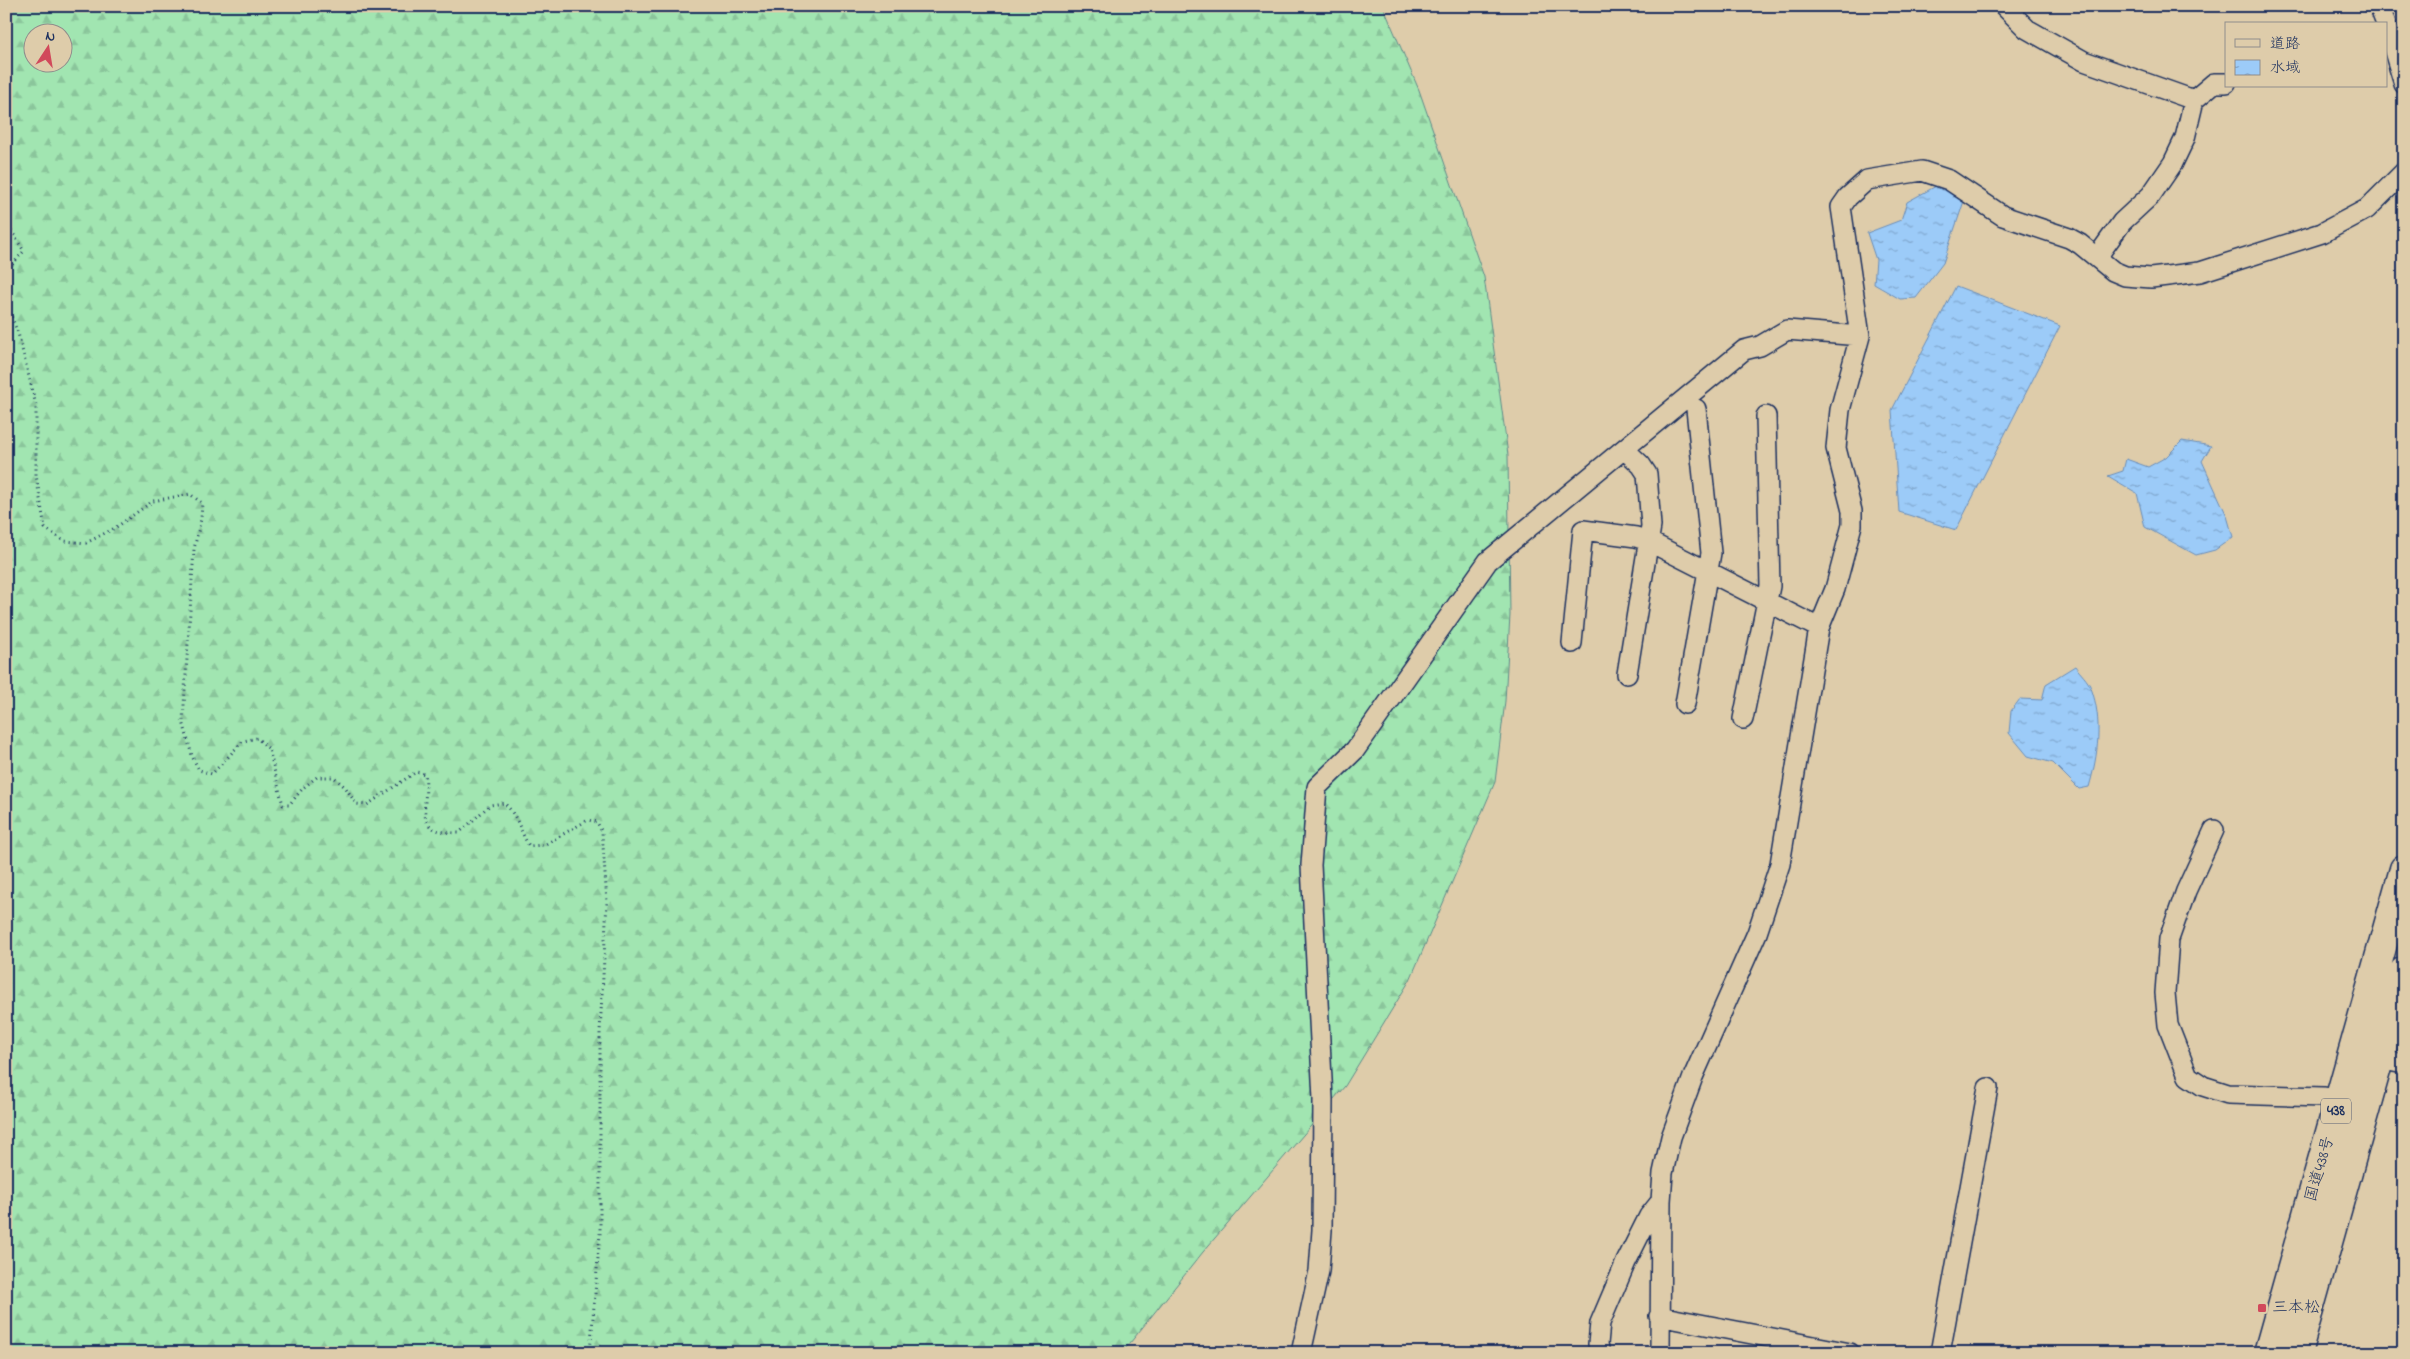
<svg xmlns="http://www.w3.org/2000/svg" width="2410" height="1359" font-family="'Indie Flower','Klee One',sans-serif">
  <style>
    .forest { fill: url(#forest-firs); stroke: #5e8a88; fill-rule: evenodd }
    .water { fill: url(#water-ripples); stroke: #688dba }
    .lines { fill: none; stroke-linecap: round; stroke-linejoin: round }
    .minor-casing { stroke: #1b2f5e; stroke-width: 22 }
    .highway-casing { stroke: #1b2f5e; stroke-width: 31 }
    .path { stroke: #1b2f5e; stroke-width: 3; stroke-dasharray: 1 4; stroke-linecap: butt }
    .minor { stroke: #deccaa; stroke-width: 19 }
    .highway { stroke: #deccaa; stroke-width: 28 }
    .poi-dot { fill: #d1495b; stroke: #deccaa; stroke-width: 2 }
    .labels { text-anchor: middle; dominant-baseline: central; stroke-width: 5; stroke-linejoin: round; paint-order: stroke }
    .shield { fill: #deccaa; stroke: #565e75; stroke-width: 1 }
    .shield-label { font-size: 15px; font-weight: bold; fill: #1b2f5e }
    .street-label { font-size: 16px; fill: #1b2f5e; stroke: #deccaa }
    .poi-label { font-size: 16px; fill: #1b2f5e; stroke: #deccaa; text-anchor: start }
  </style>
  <defs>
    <pattern id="forest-firs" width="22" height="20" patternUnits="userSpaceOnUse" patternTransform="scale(1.25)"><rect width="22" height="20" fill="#a1e5b1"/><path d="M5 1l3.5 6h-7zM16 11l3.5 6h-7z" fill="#8ac59b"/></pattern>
    <pattern id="water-ripples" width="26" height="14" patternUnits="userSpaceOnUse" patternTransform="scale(1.25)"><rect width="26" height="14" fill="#9ccbf8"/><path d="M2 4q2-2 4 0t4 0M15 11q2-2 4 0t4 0" fill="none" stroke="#7ea5cc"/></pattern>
  </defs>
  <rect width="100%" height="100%" fill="#deccaa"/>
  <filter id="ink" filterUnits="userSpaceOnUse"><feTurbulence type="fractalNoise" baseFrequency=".02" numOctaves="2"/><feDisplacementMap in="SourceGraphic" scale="10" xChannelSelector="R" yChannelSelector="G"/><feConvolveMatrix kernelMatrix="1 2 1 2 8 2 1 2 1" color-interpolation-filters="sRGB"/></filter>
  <g filter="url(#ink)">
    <path class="forest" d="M6 6H1383L1419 90 1484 277 1508 455 1510 615 1505 701 1495 782 1410 980 1345 1086 1203 1252 1122 1353H6ZM32 32H62V62H32Z"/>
    <path class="water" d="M1938 185 1964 201 1943 263 1916 298 1900 299 1874 284 1876 260 1867 233 1901 220 1907 202Z
      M1956 286 2060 326 1956 530 1899 512 1892 410Z
      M2182 441 2211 446 2202 461 2227 516 2233 537 2215 550 2196 555 2145 527 2137 493 2108 476 2123 471 2126 459 2148 467 2166 457Z
      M2075 666C2080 673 2088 680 2091 688 2103 720 2098 756 2089 787L2079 789 2053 763 2028 756 2009 733 2011 711 2020 699 2042 700 2046 684Z"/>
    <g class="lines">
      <defs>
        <path id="minor" d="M2004 6 2027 29 2084 61 2194 100
          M2379 6 2386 24
          M2386 25 2404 84
          M2097 257 2122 222 2151 195 2173 163 2185 138 2194 100 2214 83H2226
          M1624 449 1641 465 1647 474 1651 526 1627 674
          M1572 643 1583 530 1636 537 1648 541 1819 628
          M1685 704 1711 553 1696 409
          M1743 719 1770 586 1766 416
          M2214 830 2186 891 2169 939 2165 993 2168 1025 2188 1076 2203 1086 2228 1094 2323 1097 2350 1101
          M2368 1057 2404 1064
          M1659 1316 1850 1353
          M1301 1353 1319 1271 1322 1230 1323 1099 1311 865 1317 787 1355 750 1488 561 1744 350 1760 346 1787 330 1860 336
          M1600 1353 1598 1344 1600 1323 1626 1262 1649 1216 1661 1201
          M1660 1353 1661 1201 1663 1173 1671 1137 1693 1077 1757 933 1780 864 1819 628 1835 589 1852 525V511L1836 448 1840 410 1860 336 1841 207 1848 197 1867 180 1922 171 1949 180 2003 216 2069 238 2080 244 2113 271 2125 276 2151 278 2200 272 2322 233 2367 209 2404 172
          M1940 1353 1988 1088"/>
        <path id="highway" d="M2268 1353 2404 869
          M2297 1353 2404 971"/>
      </defs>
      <use href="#minor" class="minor-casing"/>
      <use href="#highway" class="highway-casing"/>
      <path class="path" d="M6 222 24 251
        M6 272 24 251
        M6 303 18 333 36 405V475L45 528 64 541 86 543 115 528 153 501 190 494 202 503 201 519 194 549 183 721 192 756 199 770 212 774 243 741 257 738 269 749 283 805H289L303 788 317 777H334L346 788 356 804 367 805 416 772 425 774C430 806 409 833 459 833L490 805 504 803C517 814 520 831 529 846L544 845 588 820 597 822 602 832 607 902 600 1032V1234L590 1353"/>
      <use href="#minor" class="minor"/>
      <use href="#highway" class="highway"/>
    </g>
  </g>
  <rect class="poi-dot" x="2257" y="1303" width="10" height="10" rx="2.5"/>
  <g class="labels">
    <rect class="shield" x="2321" y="1098.5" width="30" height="25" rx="4"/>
    <g class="shield-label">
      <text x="2336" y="1111">438</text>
    </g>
    <g class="street-label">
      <text transform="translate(2320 1169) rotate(-74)">国道438号</text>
    </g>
    <g class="poi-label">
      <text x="2272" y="1308">三本松</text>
    </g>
  </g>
  <rect width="2410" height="1359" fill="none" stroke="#deccaa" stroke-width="25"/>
  <rect x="12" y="12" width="2385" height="1334" fill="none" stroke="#1b2f5e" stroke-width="2" filter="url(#ink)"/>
  <rect x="2225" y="22" width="162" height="65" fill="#deccaa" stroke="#908d8c"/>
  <rect x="2235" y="39" width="25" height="8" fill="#deccaa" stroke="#908d8c"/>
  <text x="2270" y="48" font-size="15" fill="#1b2f5e">道路</text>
  <rect x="2235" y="60" width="25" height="15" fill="url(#water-ripples)" stroke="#908d8c"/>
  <text x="2270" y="72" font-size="15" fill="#1b2f5e">水域</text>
  <g transform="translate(48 48) rotate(12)"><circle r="24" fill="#deccaa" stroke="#908d8c"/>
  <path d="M0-4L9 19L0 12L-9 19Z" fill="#d1495b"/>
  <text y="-8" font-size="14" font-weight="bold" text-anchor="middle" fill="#1b2f5e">N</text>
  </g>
</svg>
